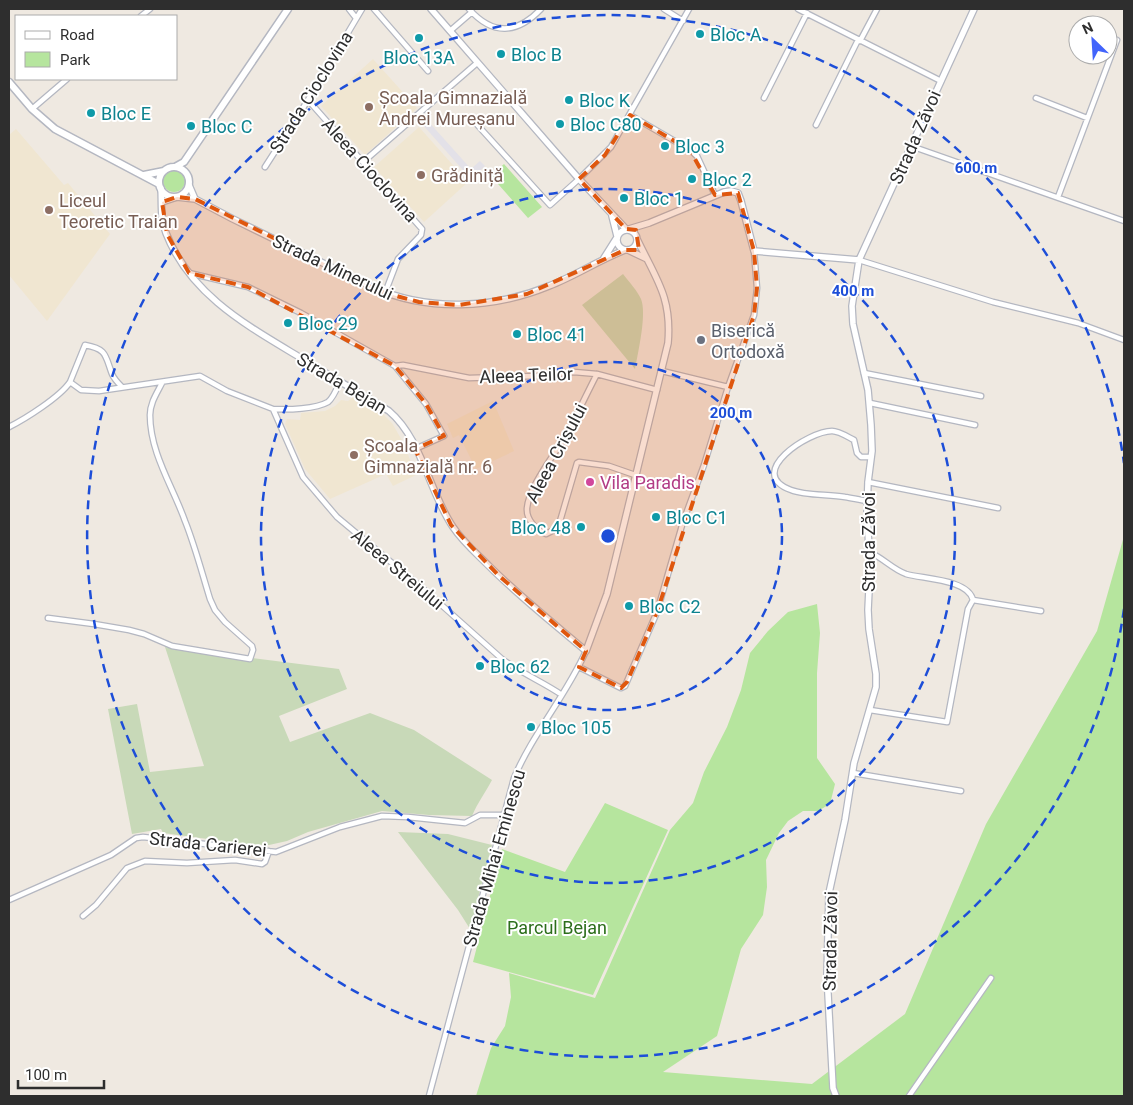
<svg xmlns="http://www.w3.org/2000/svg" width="1133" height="1105" font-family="Roboto,sans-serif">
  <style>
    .industrial { fill: #e3e1e8 }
    .education { fill: #f0e6d1 }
    .green { fill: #b6e59e }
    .cemetery { fill: #c8d9b8 }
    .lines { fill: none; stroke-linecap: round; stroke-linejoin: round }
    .minor-casing { stroke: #b4b7c1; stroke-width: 7 }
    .tertiary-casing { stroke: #b4b7c1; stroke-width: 8 }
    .secondary-casing { stroke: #b4b7c1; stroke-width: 9 }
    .minor { stroke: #fff; stroke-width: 4.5 }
    .tertiary { stroke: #fff; stroke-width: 5.5 }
    .secondary { stroke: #fff; stroke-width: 6 }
    .marked { fill: #df570e; fill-opacity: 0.2; stroke: #df570e; stroke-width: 4; stroke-dasharray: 10 6; stroke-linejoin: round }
    .ring { fill: none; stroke: #1d4ed8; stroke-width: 2.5; stroke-dasharray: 9 6 }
    .culture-dot { fill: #0f9aa8; stroke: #fff; stroke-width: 2 }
    .education-dot { fill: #8d6e63; stroke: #fff; stroke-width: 2 }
    .worship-dot { fill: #6b7280; stroke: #fff; stroke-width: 2 }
    .hotel-dot { fill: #d1479c; stroke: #fff; stroke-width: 2 }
    .labels { text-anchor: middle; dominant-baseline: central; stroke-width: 4; stroke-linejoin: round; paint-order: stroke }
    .culture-label { font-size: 18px; fill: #0d838f; stroke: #fff; text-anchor: start }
    .street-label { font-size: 18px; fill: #2e2e2e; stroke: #fff }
    .education-label { font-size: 18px; fill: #785e54; stroke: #fff; text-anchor: start }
    .worship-label { font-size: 18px; fill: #5b616d; stroke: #fff; text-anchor: start }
    .hotel-label { font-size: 18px; fill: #b23c85; stroke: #fff; text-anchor: start }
    .park-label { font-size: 18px; fill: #2c6e1b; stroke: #fff }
    .centre { fill: #1d4ed8; stroke: #fff; stroke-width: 2.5 }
    .ring-label { font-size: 15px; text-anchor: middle; font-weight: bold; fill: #1d4ed8; stroke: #fff; stroke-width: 4; stroke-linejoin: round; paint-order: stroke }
  </style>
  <rect width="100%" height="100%" fill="#efe9e1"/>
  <path class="industrial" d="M427 120 471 169 480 161 485 166 471 179 422 124Z"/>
  <path class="education" d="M373 59 417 108 365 155 321 106Z
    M419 127 468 182 424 222 374 167Z
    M16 129 64 185 68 183 110 234 47 321 9 275V135Z
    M353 397 380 411 392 423 403 442 416 475 393 486 386 474 330 499 305 469 285 424 287 419 300 420 301 413 325 411 335 406 341 400 348 401Z
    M493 401 514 451 476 469 459 435 453 438 447 424Z"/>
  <path class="green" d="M504 164 542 207 528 218 491 176Z
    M163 181a11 11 0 1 1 22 0a11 11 0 1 1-22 0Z
    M1124 536V1096H476L491 1048 505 1026 511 997 509 973 595 998 670 830 693 803 704 772 727 727 741 690 750 653 768 631 788 612 817 604 820 633 817 673V758L835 784 830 804 818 811H803L788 821 779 833 766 860 767 887 763 915 741 949 717 1036 663 1072 812 1084 905 1014 986 824 1097 631Z
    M605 803 668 830 593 995 473 962 502 849 565 872Z"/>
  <path class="cemetery" d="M623 274C629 282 637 290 641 299 647 314 638 352 635 369L582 305Z
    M165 647 339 669 347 689 279 716 290 742 370 713 414 730 492 780C485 793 478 802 472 816L429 815 382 811 308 832 287 841 269 845 245 844 163 833 161 829 132 834 108 709 137 704 150 772 204 766Z
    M398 832 448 834 492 845 470 929 458 910Z"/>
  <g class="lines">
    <defs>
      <path id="minor" d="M349 9 356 18
        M374 9 428 71
        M469 9C493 36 517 34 541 9
        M664 9 683 21
        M798 9 941 81
        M141 16 150 9
        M450 31 472 12
        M860 41 877 9
        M764 98 807 13
        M1036 98 1087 118
        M308 100 422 229 421 235 398 259 385 293
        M32 109 67 79
        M630 115 690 150 697 156 715 195
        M472 119 550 205 579 179 611 147 689 9
        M816 125 858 40
        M911 146 1124 221
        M363 162 477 63
        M265 167 308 100 362 9
        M1058 197 1117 40 1108 37
        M859 260 993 302 1078 323 1124 340
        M189 273 248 287 301 313 395 366 426 404 444 436 415 449
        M395 366 403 365 469 378 538 376 574 372 597 374 657 390
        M662 371 728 387
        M864 373 981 396
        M597 374C587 393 578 413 567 433 556 453 529 486 527 508 526 519 536 530 546 534L558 528 577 463 579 462 609 466 635 475
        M340 381C337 388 334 397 328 402 316 409 288 410 273 409L303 477 337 517 428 593 502 659C521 673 543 682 562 695
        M70 382 85 345C107 349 105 355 112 374 114 379 118 383 122 387
        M870 403 975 425
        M9 427C25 419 60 397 70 382L81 390 99 391 200 376 227 391 273 409
        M868 482 998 508
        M868 501C860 500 852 498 845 497 829 494 806 496 791 490 744 473 809 431 832 431 839 431 848 437 854 440L857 453 861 457H871
        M869 552C882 557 892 569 906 574 923 579 968 579 973 600L1041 611
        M48 618 94 624 129 630 144 634 172 646 250 659 253 650 252 646 225 622 215 610 210 599C202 573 195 546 185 521 173 487 150 453 150 415 150 403 157 393 162 383
        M579 667 621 688 625 686 657 612 683 522 704 465 728 387 754 315 757 288 754 251
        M870 710 947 722 968 609 973 600
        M853 773 961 791
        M9 900 111 855 136 838 143 837 276 852 340 827 382 816 408 817 465 823 480 815H504
        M83 916 96 905 127 868 145 861 187 863 235 860 262 864 265 862 269 851
        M429 1096 514 778C533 733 566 696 586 651
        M909 1096 991 978"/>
      <path id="tertiary" d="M431 9 579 179 626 229
        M189 185 195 199 233 219 372 287C428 312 493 309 549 286 575 276 599 260 625 250
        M161 188C162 204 160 218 166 233 190 295 248 326 301 358 330 376 360 393 389 411 422 439 429 492 453 527 463 542 476 553 489 566 519 596 553 623 586 651L607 594 668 343C672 297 656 279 637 239
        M162 202 177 197 195 199
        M612 216 617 236
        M629 229 649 223 724 192 731 191 738 193 741 201 754 251 859 260
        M617 240a10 10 0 1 1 20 0a10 10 0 1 1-20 0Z
        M628 250 647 259
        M604 258 616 239
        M836 1096 833 1088 827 975 829 893 845 820 854 763 876 687V674L869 629 868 610 870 569 867 512 868 482 872 451 871 425 868 390 853 324 852 306 859 260 974 9"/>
      <path id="secondary" d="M9 82 32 109 55 129 159 184
        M175 167 184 162 288 9
        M159 182a15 15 0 1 1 30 0a15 15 0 1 1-30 0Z
        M144 175 164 171"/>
    </defs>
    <use href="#minor" class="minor-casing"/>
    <use href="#tertiary" class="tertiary-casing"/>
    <use href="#secondary" class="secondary-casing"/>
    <use href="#minor" class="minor"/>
    <use href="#tertiary" class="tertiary"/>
    <use href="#secondary" class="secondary"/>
  </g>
  <path class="marked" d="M630 115 690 150 715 195 738 193 754 251 757 288 754 315 657 612 627 682 621 688 579 667 586 651 498 575 451 525 415 449 444 436 426 404 395 366 248 287 189 273 167 234 162 202 177 197 195 199 385 293 419 302 459 305 527 294 625 250H639L636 230 626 229 579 179 605 155Z"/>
  <g class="ring">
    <circle cx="608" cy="536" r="174"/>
    <circle cx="608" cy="536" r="347"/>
    <path d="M1124 609A521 521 0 1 1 1124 463"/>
  </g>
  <g class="culture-dot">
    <circle cx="700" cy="34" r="5"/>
    <circle cx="419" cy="38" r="5"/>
    <circle cx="501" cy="54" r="5"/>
    <circle cx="569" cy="100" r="5"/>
    <circle cx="91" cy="113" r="5"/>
    <circle cx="560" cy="124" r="5"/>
    <circle cx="191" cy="126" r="5"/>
    <circle cx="665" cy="146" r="5"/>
    <circle cx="692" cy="179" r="5"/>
    <circle cx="624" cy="198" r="5"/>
    <circle cx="288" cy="323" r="5"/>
    <circle cx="517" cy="334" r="5"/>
    <circle cx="656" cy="517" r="5"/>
    <circle cx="581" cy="527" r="5"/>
    <circle cx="629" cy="606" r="5"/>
    <circle cx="480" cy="666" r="5"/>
    <circle cx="531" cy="727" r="5"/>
  </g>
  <g class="education-dot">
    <circle cx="369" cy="107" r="5"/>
    <circle cx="421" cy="175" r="5"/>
    <circle cx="49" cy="210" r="5"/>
    <circle cx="354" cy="455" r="5"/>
  </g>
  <circle class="worship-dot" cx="701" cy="340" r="5"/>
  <circle class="hotel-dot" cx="590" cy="482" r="5"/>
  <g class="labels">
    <g class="culture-label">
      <text x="710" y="34">Bloc A</text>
      <text x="511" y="54">Bloc B</text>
      <text x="419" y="57" text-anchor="middle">Bloc 13A</text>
      <text x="579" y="100">Bloc K</text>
      <text x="101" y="113">Bloc E</text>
      <text x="570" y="124">Bloc C80</text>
      <text x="201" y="126">Bloc C</text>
      <text x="675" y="146">Bloc 3</text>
      <text x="702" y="179">Bloc 2</text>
      <text x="634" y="198">Bloc 1</text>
      <text x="298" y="323">Bloc 29</text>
      <text x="527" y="334">Bloc 41</text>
      <text x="666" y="517">Bloc C1</text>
      <text x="571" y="527" text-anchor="end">Bloc 48</text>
      <text x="639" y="606">Bloc C2</text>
      <text x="490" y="666">Bloc 62</text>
      <text x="541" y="727">Bloc 105</text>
    </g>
    <g class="street-label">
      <text transform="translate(311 92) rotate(-58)">Strada Cioclovina</text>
      <text transform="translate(915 137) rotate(-66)">Strada Zăvoi</text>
      <text transform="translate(370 170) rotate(48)">Aleea Cioclovina</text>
      <text transform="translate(333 267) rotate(25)">Strada Minerului</text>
      <text transform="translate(526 375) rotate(-2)">Aleea Teilor</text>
      <text transform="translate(342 383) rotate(31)">Strada Bejan</text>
      <text transform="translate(556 453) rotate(-62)">Aleea Crișului</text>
      <text transform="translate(868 542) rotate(-90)">Strada Zăvoi</text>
      <text transform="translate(398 569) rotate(40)">Aleea Streiului</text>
      <text transform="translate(208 844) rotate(6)">Strada Carierei</text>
      <text transform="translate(494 858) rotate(-74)">Strada Mihai Eminescu</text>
      <text transform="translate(830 941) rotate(-89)">Strada Zăvoi</text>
    </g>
    <g class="education-label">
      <text x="379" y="97">Școala Gimnazială<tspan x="379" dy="21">Andrei Mureșanu</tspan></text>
      <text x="431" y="175">Grădiniță</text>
      <text x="59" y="200">Liceul<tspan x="59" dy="21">Teoretic Traian</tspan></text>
      <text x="364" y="445">Școala<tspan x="364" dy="21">Gimnazială nr. 6</tspan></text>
    </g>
    <g class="worship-label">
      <text x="711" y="330">Biserică<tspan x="711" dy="21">Ortodoxă</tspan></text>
    </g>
    <g class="hotel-label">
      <text x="600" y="482">Vila Paradis</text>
    </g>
    <g class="park-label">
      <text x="557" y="927">Parcul Bejan</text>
    </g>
  </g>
  <circle cx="608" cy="536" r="8" class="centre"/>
  <g class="ring-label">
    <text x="976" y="173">600 m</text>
    <text x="853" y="296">400 m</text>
    <text x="731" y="418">200 m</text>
  </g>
  <rect width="1133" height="1105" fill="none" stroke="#2e2e2e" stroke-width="20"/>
  <rect x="15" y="15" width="162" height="65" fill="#ffffff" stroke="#ababab"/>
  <rect x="25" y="31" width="25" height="8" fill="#ffffff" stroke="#ababab"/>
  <text x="60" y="40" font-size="15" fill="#2e2e2e">Road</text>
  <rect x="25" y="52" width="25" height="15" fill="#b6e59e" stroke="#ababab"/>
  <text x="60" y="65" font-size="15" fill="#2e2e2e">Park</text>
  <g transform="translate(1093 40) rotate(335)"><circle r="24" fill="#ffffff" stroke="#ababab"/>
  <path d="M0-4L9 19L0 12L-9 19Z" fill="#4264fb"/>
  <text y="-8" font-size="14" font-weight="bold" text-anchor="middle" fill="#2e2e2e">N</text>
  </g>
  <path d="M18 1080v8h86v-8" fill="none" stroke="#2e2e2e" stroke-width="2.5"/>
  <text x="25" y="1080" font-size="15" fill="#2e2e2e" stroke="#ffffff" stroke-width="4" paint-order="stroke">100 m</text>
</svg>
